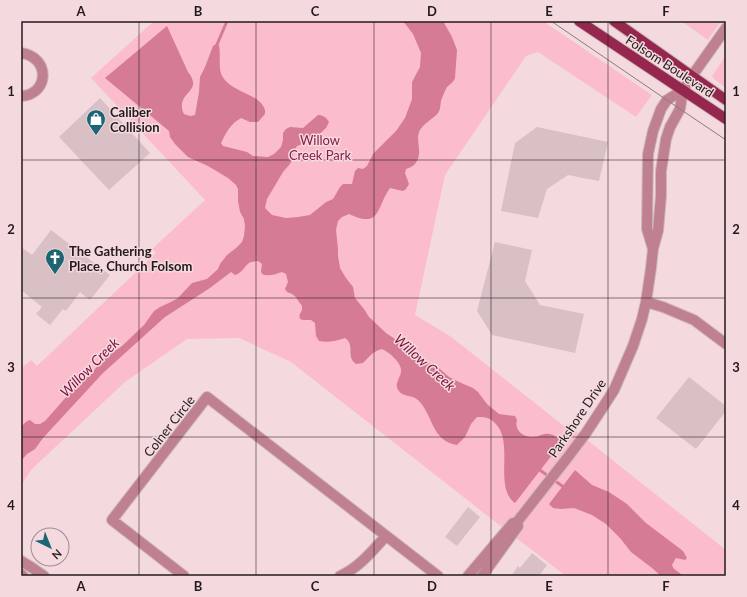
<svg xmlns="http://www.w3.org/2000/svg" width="747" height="597" font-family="Lato,sans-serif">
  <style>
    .green { fill: #fbbdcb }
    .water { fill: #d57b93 }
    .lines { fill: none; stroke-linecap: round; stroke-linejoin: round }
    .stream { stroke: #d57b93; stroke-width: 3 }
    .building { fill: #d9c0c5 }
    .minor-casing { stroke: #ceb7bc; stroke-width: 12 }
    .tertiary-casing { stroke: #ceb7bc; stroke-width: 12 }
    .primary-casing { stroke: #ceb7bc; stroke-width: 12 }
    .minor { stroke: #bf8190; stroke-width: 10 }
    .tertiary { stroke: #bf8190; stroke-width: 10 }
    .primary { stroke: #95264e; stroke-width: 10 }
    .tram { stroke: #8c7b7e; stroke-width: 1 }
    .grid { fill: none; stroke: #231a1c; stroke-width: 1; stroke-opacity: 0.55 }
    .labels { text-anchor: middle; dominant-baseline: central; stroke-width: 3; stroke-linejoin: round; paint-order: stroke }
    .street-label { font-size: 13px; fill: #231a1c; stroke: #f4dadf }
    .poi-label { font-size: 13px; font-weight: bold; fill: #231a1c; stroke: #f4dadf; text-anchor: start }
    .park-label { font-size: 13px; fill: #881c45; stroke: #f4dadf }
    .water-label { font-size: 14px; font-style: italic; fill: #7d0f3d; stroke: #f4dadf }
    .neatline { fill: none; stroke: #231a1c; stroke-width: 1.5 }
    .grid-label { font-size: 13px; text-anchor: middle; font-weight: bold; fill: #231a1c }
  </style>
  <rect width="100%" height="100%" fill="#f4dadf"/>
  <path class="green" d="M154 21H543L652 95 636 117 538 52 526 56 445 175 415 315 450 336 564 426 567 424 726 550V576H566L498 524 291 362 239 338 187 339 125 382 32 469 21 485V369L31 360 37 366 156 253 152 249 205 200 91 78Z
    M681 21H721L708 40Z
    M726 55V88L714 79 712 76Z"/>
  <path class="water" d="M403 21H443L452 37 457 50 455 78C453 83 450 84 447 87 445 91 442 97 441 101 440 105 441 109 438 113 432 120 425 122 420 130 414 141 425 154 414 165 412 167 408 168 406 169L405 173 409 184 406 189 403 191 390 188C376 208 381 229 349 214L342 217 338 221 336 230 338 249V256L340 268 346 278 353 287 355 298 364 309 369 317 386 333 401 343 414 355 440 369 449 377 459 382 473 388 478 392 487 404 499 414 515 416 517 420C514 430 523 438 534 437 539 437 543 433 549 434 555 435 558 438 562 442L515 503C493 487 515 442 495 423 489 417 484 417 477 417L471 424 465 437 457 445C431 441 433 414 418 400 413 395 403 397 399 391 393 384 401 378 401 371 402 363 389 352 382 349 373 351 369 357 363 363L356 364C345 356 356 346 345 338 336 341 328 343 319 341L316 336 315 323 311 320H303L300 319C298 312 303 313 302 307 302 305 300 303 299 302 296 296 293 294 287 292L285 289 288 282 286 274 282 272C276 274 268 277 262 274L261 271 262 264 258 261C257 261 252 262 251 262 244 265 243 273 235 275L231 272 210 288 165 317 103 373 43 438 35 449 27 454 21 461C21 454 19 434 21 428 23 424 26 421 30 420L35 424H40L45 421 68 395 92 373 99 364 109 355 122 346 144 325 154 311 160 307 171 302 178 298 192 283 207 279 218 269 220 264 227 255 236 248 242 242 244 236 245 226 244 219 240 212 238 201V189L236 185 228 178 208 166 188 157 175 144 170 137 169 131 105 78 167 26 188 72C203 91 180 91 182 108 182 110 183 112 184 114L190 116 195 115 199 92 200 77 205 67 213 46 216 44 219 45C221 55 218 68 222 76 230 90 249 92 260 102 262 104 264 107 265 110V114L258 122H250L241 118C230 124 226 133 221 143L223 146 247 152 253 156 268 157 274 154 281 147 283 140V133L286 129 290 127 303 128 318 115C323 115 326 117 329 122L326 128 313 140 297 146 293 152V158L290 164 283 172 267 199 265 208 272 215 286 218 298 217 310 215 326 202 333 199 340 187 343 184H352L355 171 358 168 363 169 367 166 373 154 396 131 405 118 412 99V82L420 67 421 53 413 34Z
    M575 470 592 485 609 492 627 504 646 523 683 551 687 558 685 560 676 558 672 565 677 576H661L652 568 631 552 620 538 606 524 592 515 574 508 561 509 553 508 549 504Z"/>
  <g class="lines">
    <path class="stream" d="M216 47 227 21
      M537 468 565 488
      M673 570 681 576"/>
  </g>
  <path class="building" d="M100 98 150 153 109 190 59 137Z
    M537 127 608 142 599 181 568 175 547 189 538 218 501 211 515 143Z
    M51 230 110 275 90 300 80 292 66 311 63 309 50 325 36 314 42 307 21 290V247L32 255Z
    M495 242 532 250 525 281 540 305 584 314 575 353 492 335 477 311Z
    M689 377 726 406V411L696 449 656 418Z
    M468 507 480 517 457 546 445 537Z
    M532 553 547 565 539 576H511L518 566 520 568Z"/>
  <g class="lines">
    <defs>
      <path id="minor" d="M21 53C51 57 49 95 21 96
        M653 249 647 229 648 154 653 131 661 109 667 100 683 90 692 76
        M646 302 663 307 694 320 726 344
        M21 561 31 567 44 576
        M21 574 23 576
        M184 576 112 520 207 397 438 576
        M340 576C359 568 372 551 386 536
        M468 576 513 523 517 522 568 457 586 433 605 404 614 390 633 346 642 319 646 302 651 268 653 249 658 231 661 196V171L666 139 670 127 680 109 683 90
        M482 576 518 526 517 522"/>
      <path id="tertiary" d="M692 76 726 28"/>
      <path id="primary" d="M579 21 726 119
        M614 21 726 100"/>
    </defs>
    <use href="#minor" class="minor-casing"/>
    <use href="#tertiary" class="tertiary-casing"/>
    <use href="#primary" class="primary-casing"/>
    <use href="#minor" class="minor"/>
    <use href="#tertiary" class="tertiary"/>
    <use href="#primary" class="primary"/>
    <path class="tram" d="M551 21 680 109 726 140"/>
  </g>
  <path class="grid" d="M139 21V576M256 21V576M374 21V576M491 21V576M608 21V576M21 160H726M21 298H726M21 437H726"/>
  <defs>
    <symbol id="shop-pin" viewBox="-11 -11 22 30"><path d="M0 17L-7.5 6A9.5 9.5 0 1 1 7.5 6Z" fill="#1c6573" stroke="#f4dadf"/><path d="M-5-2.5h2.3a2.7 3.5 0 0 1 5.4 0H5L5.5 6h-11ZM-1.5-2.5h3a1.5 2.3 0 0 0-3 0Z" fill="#fff"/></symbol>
    <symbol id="church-pin" viewBox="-11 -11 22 30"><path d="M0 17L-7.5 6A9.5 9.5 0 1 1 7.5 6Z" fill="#1c6573" stroke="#f4dadf"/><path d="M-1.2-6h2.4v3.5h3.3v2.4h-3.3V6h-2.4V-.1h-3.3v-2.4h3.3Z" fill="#fff"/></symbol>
  </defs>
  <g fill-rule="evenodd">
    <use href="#shop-pin" x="85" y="108" width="22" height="30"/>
    <use href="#church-pin" x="44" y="247" width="22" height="30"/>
  </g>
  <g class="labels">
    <g class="street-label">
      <text transform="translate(670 66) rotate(33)">Folsom Boulevard</text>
      <text transform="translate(577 418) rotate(-56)">Parkshore Drive</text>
      <text transform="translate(169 426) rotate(-52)">Colner Circle</text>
    </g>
    <g class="poi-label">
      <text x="110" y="112">Caliber<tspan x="110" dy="15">Collision</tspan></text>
      <text x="69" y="251">The Gathering<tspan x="69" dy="15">Place, Church Folsom</tspan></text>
    </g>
    <g class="park-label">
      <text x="320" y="140">Willow<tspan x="320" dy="15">Creek Park</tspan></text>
    </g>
    <g class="water-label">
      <text transform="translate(425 362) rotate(42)">Willow Creek</text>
      <text transform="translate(89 367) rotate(-45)">Willow Creek</text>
    </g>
  </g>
  <rect width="747" height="597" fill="none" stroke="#f4dadf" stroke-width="44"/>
  <g transform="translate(50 547) rotate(137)"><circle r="19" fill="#f4dadf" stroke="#a08d91"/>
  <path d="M0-3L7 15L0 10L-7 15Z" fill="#1c6573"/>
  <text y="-6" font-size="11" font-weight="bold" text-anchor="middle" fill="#231a1c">N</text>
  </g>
  <rect x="22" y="22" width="703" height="553" class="neatline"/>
  <g class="grid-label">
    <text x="81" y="16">A</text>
    <text x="198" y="16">B</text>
    <text x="315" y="16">C</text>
    <text x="432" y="16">D</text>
    <text x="549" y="16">E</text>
    <text x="666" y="16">F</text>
    <text x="11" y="96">1</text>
    <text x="736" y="96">1</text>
    <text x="11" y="234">2</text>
    <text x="736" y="234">2</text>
    <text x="11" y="372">3</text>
    <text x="736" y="372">3</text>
    <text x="11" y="510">4</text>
    <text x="736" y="510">4</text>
    <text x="81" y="591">A</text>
    <text x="198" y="591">B</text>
    <text x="315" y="591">C</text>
    <text x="432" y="591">D</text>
    <text x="549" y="591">E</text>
    <text x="666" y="591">F</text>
  </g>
</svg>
